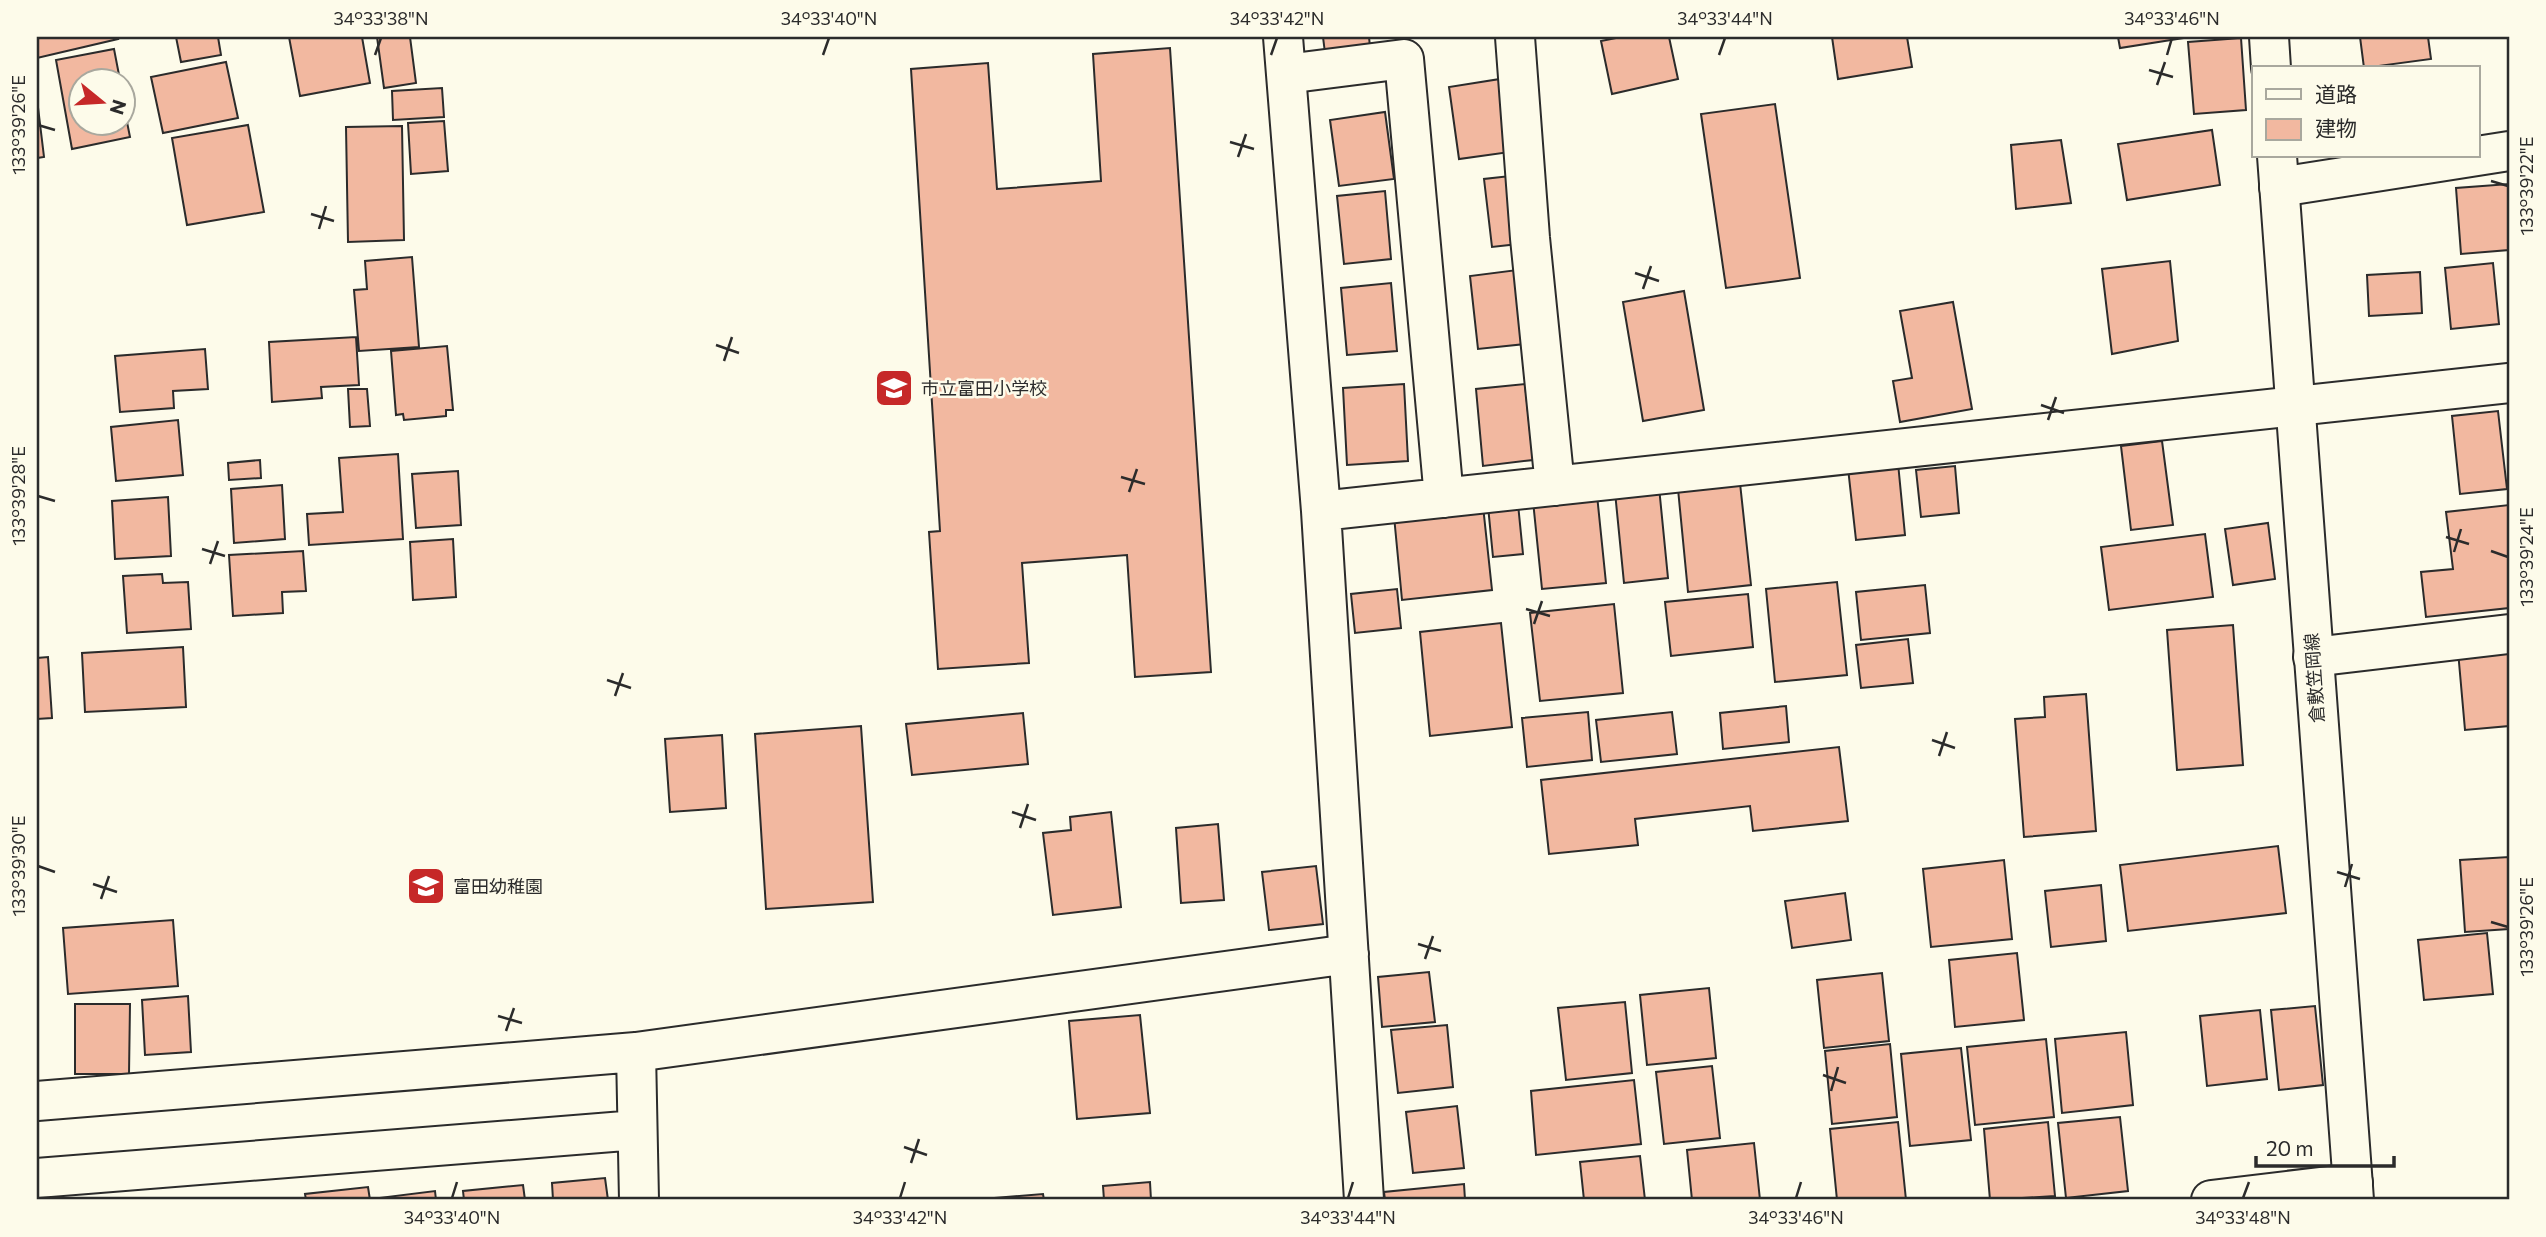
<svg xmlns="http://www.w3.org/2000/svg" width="2546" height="1237" font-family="Commissioner,'Noto Sans JP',sans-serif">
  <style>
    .building { fill: #f2b8a0; stroke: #2b2b2b; stroke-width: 2 }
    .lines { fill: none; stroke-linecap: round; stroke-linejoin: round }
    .minor-casing { stroke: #2b2b2b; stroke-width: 42 }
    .primary-casing { stroke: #2b2b2b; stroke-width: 42 }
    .minor { stroke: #fdfbea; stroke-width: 38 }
    .primary { stroke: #fdfbea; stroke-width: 38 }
    .ticks { fill: none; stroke: #2b2b2b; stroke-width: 2.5 }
    .labels { text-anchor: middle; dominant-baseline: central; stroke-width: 5; stroke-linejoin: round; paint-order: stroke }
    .poi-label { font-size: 18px; fill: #2b2b2b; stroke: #fdfbea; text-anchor: start }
    .street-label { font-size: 18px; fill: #2b2b2b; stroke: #fdfbea }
    .neatline { fill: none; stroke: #2b2b2b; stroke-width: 2.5 }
    .ticks-label { font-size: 18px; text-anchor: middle; fill: #2b2b2b }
  </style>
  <rect width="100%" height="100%" fill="#fdfbea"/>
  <path class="building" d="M37 37H117L118 39 37 58Z
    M176 37H218L221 55 181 62Z
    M289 37H362L370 83 300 96Z
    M377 37H410L416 83 384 88Z
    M1323 37H1369L1370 47 1325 53Z
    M1621 37H1669L1678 79 1612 94 1601 41Z
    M1832 37H1907L1912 67 1838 79Z
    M2118 37H2190L2120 48Z
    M2360 37H2428L2431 59 2364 68Z
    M2241 38 2246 110 2194 114 2188 42Z
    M1170 48 1211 672 1135 677 1127 555 1022 563 1029 663 938 669 929 532 940 531 911 69 988 63 997 189 1101 181 1093 54Z
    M114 49 120 80H80V122H122V97L130 137 72 149 56 60Z
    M226 62 238 118 163 133 151 77Z
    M1500 79 1510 152 1459 159 1449 87Z
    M442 88 444 117 393 120 392 91Z
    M37 99 44 157 37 158Z
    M1775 104 1800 278 1726 288 1701 114Z
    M1385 112 1394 179 1339 186 1330 120Z
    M444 121 448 171 411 174 408 123Z
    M248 125 264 212 187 225 172 138Z
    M402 126 404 240 348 242 346 127Z
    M2212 130 2220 185 2127 200 2118 144Z
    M2061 140 2071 203 2016 209 2011 145Z
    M1510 176 1518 244 1492 247 1484 179Z
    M2509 184V250L2461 254 2456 188Z
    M1385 191 1391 259 1344 264 1337 196Z
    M412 257 419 347 359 351 354 290 367 289 365 261Z
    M2170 261 2178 341 2112 354 2102 269Z
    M2493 263 2499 324 2451 329 2445 268Z
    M1517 270 1525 344 1478 349 1470 276Z
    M2420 272 2422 313 2369 316 2367 275Z
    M1391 283 1397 351 1347 355 1341 288Z
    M1684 291 1704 410 1643 421 1623 302Z
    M1953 302 1972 409 1900 422 1893 381 1912 378 1900 311Z
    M356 337 359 385 321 387 322 398 272 402 269 342Z
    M447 346 453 410H446V416L404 420 403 414 396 415 391 351Z
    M205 349 208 389 173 391 174 408 120 412 115 356Z
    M1404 384 1408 461 1347 465 1343 388Z
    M1525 384 1533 460 1483 466 1476 389Z
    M348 389H367L370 426 350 427Z
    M2498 411 2507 489 2460 494 2452 416Z
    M178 420 183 475 116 481 111 427Z
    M2162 441 2173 525 2131 530 2121 446Z
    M398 454 403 539 309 545 307 514 343 512 339 458Z
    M260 460 261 478 229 480 228 463Z
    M1898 463 1905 535 1856 540 1848 468Z
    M1955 466 1959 513 1921 517 1916 470Z
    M458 471 461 525 416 528 412 474Z
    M1740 483 1751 585 1688 592 1678 489Z
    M282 485 285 539 234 543 231 489Z
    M1659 487 1668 578 1624 583 1615 492Z
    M1597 495 1606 583 1542 589 1533 501Z
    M168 497 171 556 115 559 112 501Z
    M1518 504 1523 554 1493 557 1488 506Z
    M2509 505V608L2426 617 2421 572 2453 569 2446 512Z
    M1483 506 1492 590 1402 600 1394 516Z
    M2268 523 2275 579 2233 585 2225 529Z
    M2205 534 2213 597 2109 610 2101 547Z
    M453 539 456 597 413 600 410 542Z
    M303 551 306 591 282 592 283 613 233 616 229 555Z
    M162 574 163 583 188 582 191 629 127 633 123 576Z
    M1837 582 1847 675 1775 682 1766 589Z
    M1925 585 1930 633 1861 640 1856 592Z
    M1397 589 1401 628 1355 633 1351 594Z
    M1748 594 1753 647 1671 656 1665 602Z
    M1614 604 1623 693 1540 701 1530 613Z
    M1501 623 1512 727 1430 736 1420 632Z
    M2233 625 2243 765 2177 770 2167 630Z
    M1908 639 1913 683 1861 688 1856 645Z
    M2509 646V726L2465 730 2458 651Z
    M183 647 186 707 85 712 82 653Z
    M48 657 52 718 37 719V658Z
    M2086 694 2096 831 2024 837 2015 719 2045 717 2044 697Z
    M1786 706 1789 742 1723 749 1720 713Z
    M1588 712 1592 760 1527 767 1522 718Z
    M1672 712 1677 754 1601 762 1596 720Z
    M1023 713 1028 764 912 775 906 724Z
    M861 726 873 902 766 909 755 734Z
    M722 735 726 808 670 812 665 739Z
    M1839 747 1848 821 1753 831 1750 806 1635 819 1638 845 1549 854 1541 780Z
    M1111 812 1121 907 1053 915 1043 833 1071 830 1070 817Z
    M1218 824 1224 900 1181 903 1176 828Z
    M2278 846 2286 913 2128 931 2120 865Z
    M2509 857V929L2465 932 2460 860Z
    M2004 860 2012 939 1931 947 1923 869Z
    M1316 866 1323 924 1269 930 1262 872Z
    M2101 885 2106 941 2051 947 2045 891Z
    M1845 893 1851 940 1792 948 1785 901Z
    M173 920 178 986 68 994 63 928Z
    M2487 933 2493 994 2424 1000 2418 940Z
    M2017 953 2024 1020 1955 1027 1949 960Z
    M1429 972 1435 1022 1382 1027 1378 977Z
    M1882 973 1889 1041 1824 1048 1817 980Z
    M1709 988 1716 1058 1647 1065 1640 995Z
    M188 996 191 1052 145 1055 142 1000Z
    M1625 1002 1632 1073 1566 1080 1558 1008Z
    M75 1004H130L129 1074H75Z
    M2315 1006 2323 1085 2279 1090 2271 1010Z
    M2260 1010 2267 1079 2207 1086 2200 1016Z
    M1140 1015 1150 1113 1077 1119 1069 1021Z
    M1447 1025 1453 1087 1398 1093 1391 1030Z
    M2126 1032 2133 1105 2062 1113 2055 1039Z
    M2046 1039 2054 1117 1975 1125 1967 1047Z
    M1890 1044 1897 1117 1832 1124 1825 1051Z
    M1961 1048 1971 1140 1910 1146 1901 1054Z
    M1712 1066 1720 1138 1664 1144 1656 1072Z
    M1634 1080 1641 1144 1536 1155 1531 1091Z
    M1457 1106 1464 1168 1413 1173 1406 1112Z
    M2120 1117 2128 1191 2066 1198 2058 1123Z
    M1898 1122 1906 1200H1837L1830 1129Z
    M2048 1122 2055 1196 1990 1200 1984 1129Z
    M1754 1143 1760 1200H1692L1687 1150Z
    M1640 1156 1645 1200H1584L1580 1162Z
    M605 1178 608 1200H553L552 1183Z
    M1150 1182 1151 1200H1104L1103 1186Z
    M1464 1184 1465 1200H1385L1384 1192Z
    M523 1185 525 1200H464L463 1191Z
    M368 1187 370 1200H306L305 1194Z
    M435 1191 436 1200H380L379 1198Z
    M1043 1194 1044 1200H995V1198Z"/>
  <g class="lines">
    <defs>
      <path id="minor" d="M1283 37 1321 511 1364 1200
        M1515 37 1530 238 1555 486
        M1286 74 1404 59 1444 498
        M2279 187 2509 151
        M1321 511 2509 383
        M2313 657 2509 634
        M636 1052 639 1200
        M37 1101 636 1052 1349 954
        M37 1178 637 1130
        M2211 1200 2353 1183"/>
      <path id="primary" d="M2269 37 2271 68
        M2277 156 2354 1200"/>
    </defs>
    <use href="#minor" class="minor-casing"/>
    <use href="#primary" class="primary-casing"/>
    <use href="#minor" class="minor"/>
    <use href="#primary" class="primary"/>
  </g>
  <path class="ticks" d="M375 55 381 38M823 55 829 38M1271 55 1277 38M1719 55 1725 38M2167 55 2172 38M2149 70 2173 77M2157 85 2165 62M38 125 55 130M1230 142 1254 149M1238 157 1246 134M2491 181 2508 186M311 214 334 221M319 229 326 206M1635 273 1659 281M1643 289 1651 266M716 345 739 353M724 361 732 337M2041 405 2064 413M2048 420 2056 397M1121 477 1145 484M1129 492 1137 469M38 496 55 501M2446 537 2469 544M202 549 225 556M2491 551 2508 557M2454 552 2461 529M210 564 218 541M1526 609 1550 616M1534 624 1542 601M607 680 631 688M615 696 623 673M1932 740 1955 748M1939 756 1947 732M1012 812 1036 820M1020 828 1028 804M38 866 55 872M2337 872 2360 879M93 884 117 892M2345 887 2352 864M101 899 109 876M2491 922 2508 927M1418 944 1441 951M1425 959 1433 936M498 1016 522 1023M506 1031 514 1008M1823 1075 1846 1083M1831 1091 1838 1067M904 1147 927 1155M911 1163 919 1139M452 1198 457 1182M900 1198 905 1182M1348 1198 1353 1182M1796 1198 1801 1182M2243 1198 2249 1182"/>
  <defs>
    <symbol id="school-square" viewBox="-11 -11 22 22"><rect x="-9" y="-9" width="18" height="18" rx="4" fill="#c62828" stroke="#fdfbea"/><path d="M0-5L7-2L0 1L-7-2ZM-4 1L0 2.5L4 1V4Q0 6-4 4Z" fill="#fff"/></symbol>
  </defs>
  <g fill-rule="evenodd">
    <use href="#school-square" x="872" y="366" width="44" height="44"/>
    <use href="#school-square" x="404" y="864" width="44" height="44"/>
  </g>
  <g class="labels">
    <g class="poi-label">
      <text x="921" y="388">市立富田小学校</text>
      <text x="453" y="886">富田幼稚園</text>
    </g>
    <g class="street-label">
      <text transform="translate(2314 678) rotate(-94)">倉敷笠岡線</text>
    </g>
  </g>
  <rect width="2546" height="1237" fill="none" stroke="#fdfbea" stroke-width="77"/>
  <rect x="2252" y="66" width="228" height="91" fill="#fdfbea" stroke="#a9a89e" stroke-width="2"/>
  <rect x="2266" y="89" width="35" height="10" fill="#fdfbea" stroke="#a9a89e" stroke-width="2"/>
  <text x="2315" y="102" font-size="21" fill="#2b2b2b">道路</text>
  <rect x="2266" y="119" width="35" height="21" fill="#f2b8a0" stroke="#a9a89e" stroke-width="2"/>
  <text x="2315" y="136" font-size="21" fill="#2b2b2b">建物</text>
  <g transform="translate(102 102) rotate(108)"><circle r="33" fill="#fdfbea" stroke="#a9a89e" stroke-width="2"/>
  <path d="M0-5L12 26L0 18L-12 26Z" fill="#c62828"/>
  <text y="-10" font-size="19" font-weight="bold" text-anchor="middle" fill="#2b2b2b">N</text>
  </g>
  <path d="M2256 1156v10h138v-10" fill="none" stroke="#2b2b2b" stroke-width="3.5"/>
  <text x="2266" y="1156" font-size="21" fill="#2b2b2b" stroke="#fdfbea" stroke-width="5" paint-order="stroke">20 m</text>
  <rect x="38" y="38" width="2470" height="1160" class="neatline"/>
  <g class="ticks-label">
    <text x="381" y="25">34°33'38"N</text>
    <text x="829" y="25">34°33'40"N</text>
    <text x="1277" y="25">34°33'42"N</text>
    <text x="1725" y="25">34°33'44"N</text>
    <text x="2172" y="25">34°33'46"N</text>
    <text transform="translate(19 125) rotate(-90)" y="6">133°39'26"E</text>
    <text transform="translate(2527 186) rotate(-90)" y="6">133°39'22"E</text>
    <text transform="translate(19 496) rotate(-90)" y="6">133°39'28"E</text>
    <text transform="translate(2527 557) rotate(-90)" y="6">133°39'24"E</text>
    <text transform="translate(19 866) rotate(-90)" y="6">133°39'30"E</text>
    <text transform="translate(2527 927) rotate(-90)" y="6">133°39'26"E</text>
    <text x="452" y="1224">34°33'40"N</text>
    <text x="900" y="1224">34°33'42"N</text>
    <text x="1348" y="1224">34°33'44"N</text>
    <text x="1796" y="1224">34°33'46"N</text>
    <text x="2243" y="1224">34°33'48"N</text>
  </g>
</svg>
